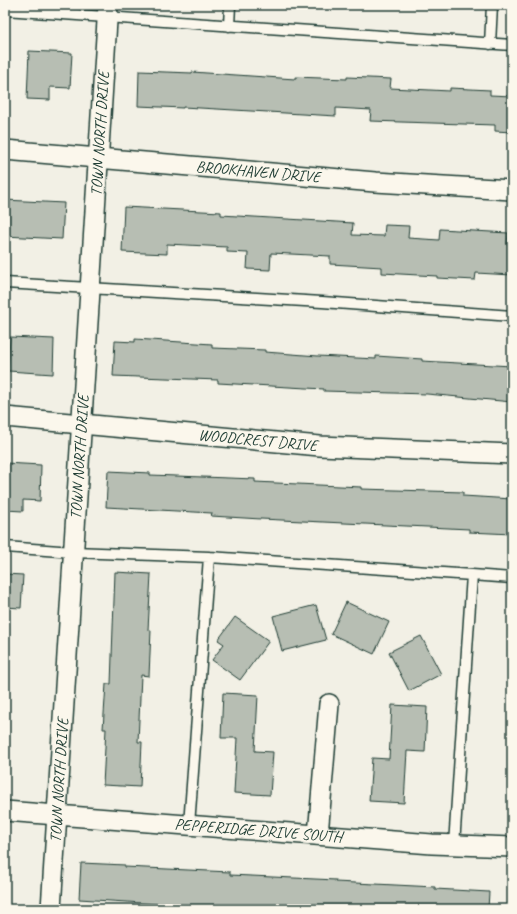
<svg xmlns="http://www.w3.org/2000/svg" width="517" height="914" font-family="Caveat,sans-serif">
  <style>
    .building { fill: #b7beb3; stroke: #1f3d34 }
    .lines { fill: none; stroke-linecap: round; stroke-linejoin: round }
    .lane-casing { stroke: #1f3d34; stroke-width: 13 }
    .street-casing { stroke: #1f3d34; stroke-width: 22 }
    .lane { stroke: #fbf7ec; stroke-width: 10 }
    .street { stroke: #fbf7ec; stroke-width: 19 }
    .labels { text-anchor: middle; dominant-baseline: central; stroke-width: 3; stroke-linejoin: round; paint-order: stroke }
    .street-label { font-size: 16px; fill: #1f3d34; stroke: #fbf7ec }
  </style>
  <rect width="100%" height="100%" fill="#f2f0e5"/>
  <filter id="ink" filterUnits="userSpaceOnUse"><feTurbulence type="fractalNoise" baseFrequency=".025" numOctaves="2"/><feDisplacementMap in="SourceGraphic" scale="8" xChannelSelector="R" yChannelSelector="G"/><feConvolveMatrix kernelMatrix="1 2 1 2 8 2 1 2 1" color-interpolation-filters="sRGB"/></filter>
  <g filter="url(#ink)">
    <path class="building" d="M29 51 72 53 70 88 50 87V100L27 99Z
      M139 71 192 73V72L295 79V77L347 79V77L391 79 390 88 450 91V88L490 90V95L512 96V132L495 131V125L370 121 371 110 336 108V116L183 107V108L138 106Z
      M5 200 64 203 62 239 5 236Z
      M124 207 221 212V215L353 223 352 235 384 236 385 225 409 226 408 238 439 240 440 229 508 233 507 244H512V275L476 273 475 280 437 278V276L382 273V267L330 264V256L271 253 270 270 247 269 248 253 227 252V247L167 244V254L122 252Z
      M10 337 54 339 53 374 8 371Z
      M135 339 212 344V348L265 350V352L318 356 376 359V356L422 359V361L512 366V402L427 394 324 391V389L218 383V380L113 376 115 341 135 342Z
      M5 463 41 465 40 501 23 500V511L5 510Z
      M108 471 150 473V475L255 479V482L361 487V489L463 492V496L512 499V534L469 532V529L261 519 211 516 212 513 106 507Z
      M115 572 151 574 148 630H151L149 676 141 675 138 742H142L140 787 103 785 106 729H103L106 684H111Z
      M5 574 23 575 21 608 5 607Z
      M346 602 389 622 374 654 331 634Z
      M316 605 326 640 282 651 273 616Z
      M235 617 269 641 240 680 212 660 224 644 218 640Z
      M421 636 441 674 409 691 389 652Z
      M223 693 258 695 255 751 273 752 270 795 234 793 237 738H221Z
      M392 705 427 707 425 752 407 751 404 803 369 801 372 758 389 759Z
      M81 863 125 865V867L230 872V875L336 880 335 882 435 887V889L489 892 488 909H238L79 899Z"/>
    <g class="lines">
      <defs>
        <path id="lane" d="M5 10 512 45
          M229 26 230 5
          M490 44 492 5
          M5 283 322 302 512 316
          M5 547 73 552 209 557 472 575
          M189 825 209 557
          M454 845 472 575 512 578"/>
        <g id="street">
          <path id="s1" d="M5 150 375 182 512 190"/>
          <path id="s2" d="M5 417 320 446 512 454"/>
          <path id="s3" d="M5 811 432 844 512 847"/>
          <path d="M318 835 329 704"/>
          <path id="s4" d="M51 909 108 5"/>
        </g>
      </defs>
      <use href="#lane" class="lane-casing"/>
      <use href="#street" class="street-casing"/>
      <use href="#lane" class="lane"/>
      <use href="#street" class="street"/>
    </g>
  </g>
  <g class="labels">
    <g class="street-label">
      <text stroke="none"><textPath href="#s4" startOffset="777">TOWN NORTH DRIVE</textPath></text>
      <text stroke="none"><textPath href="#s1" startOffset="254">BROOKHAVEN DRIVE</textPath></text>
      <text stroke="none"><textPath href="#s2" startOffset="254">WOODCREST DRIVE</textPath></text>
      <text stroke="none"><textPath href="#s4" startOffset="453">TOWN NORTH DRIVE</textPath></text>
      <text stroke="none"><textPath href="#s4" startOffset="129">TOWN NORTH DRIVE</textPath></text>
      <text stroke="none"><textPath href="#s3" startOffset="254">PEPPERIDGE DRIVE SOUTH</textPath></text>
    </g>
  </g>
  <rect width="517" height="914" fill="none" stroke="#fbf7ec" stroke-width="20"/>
  <rect x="10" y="10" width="497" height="894" fill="none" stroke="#1f3d34" stroke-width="1.5" filter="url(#ink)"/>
</svg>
